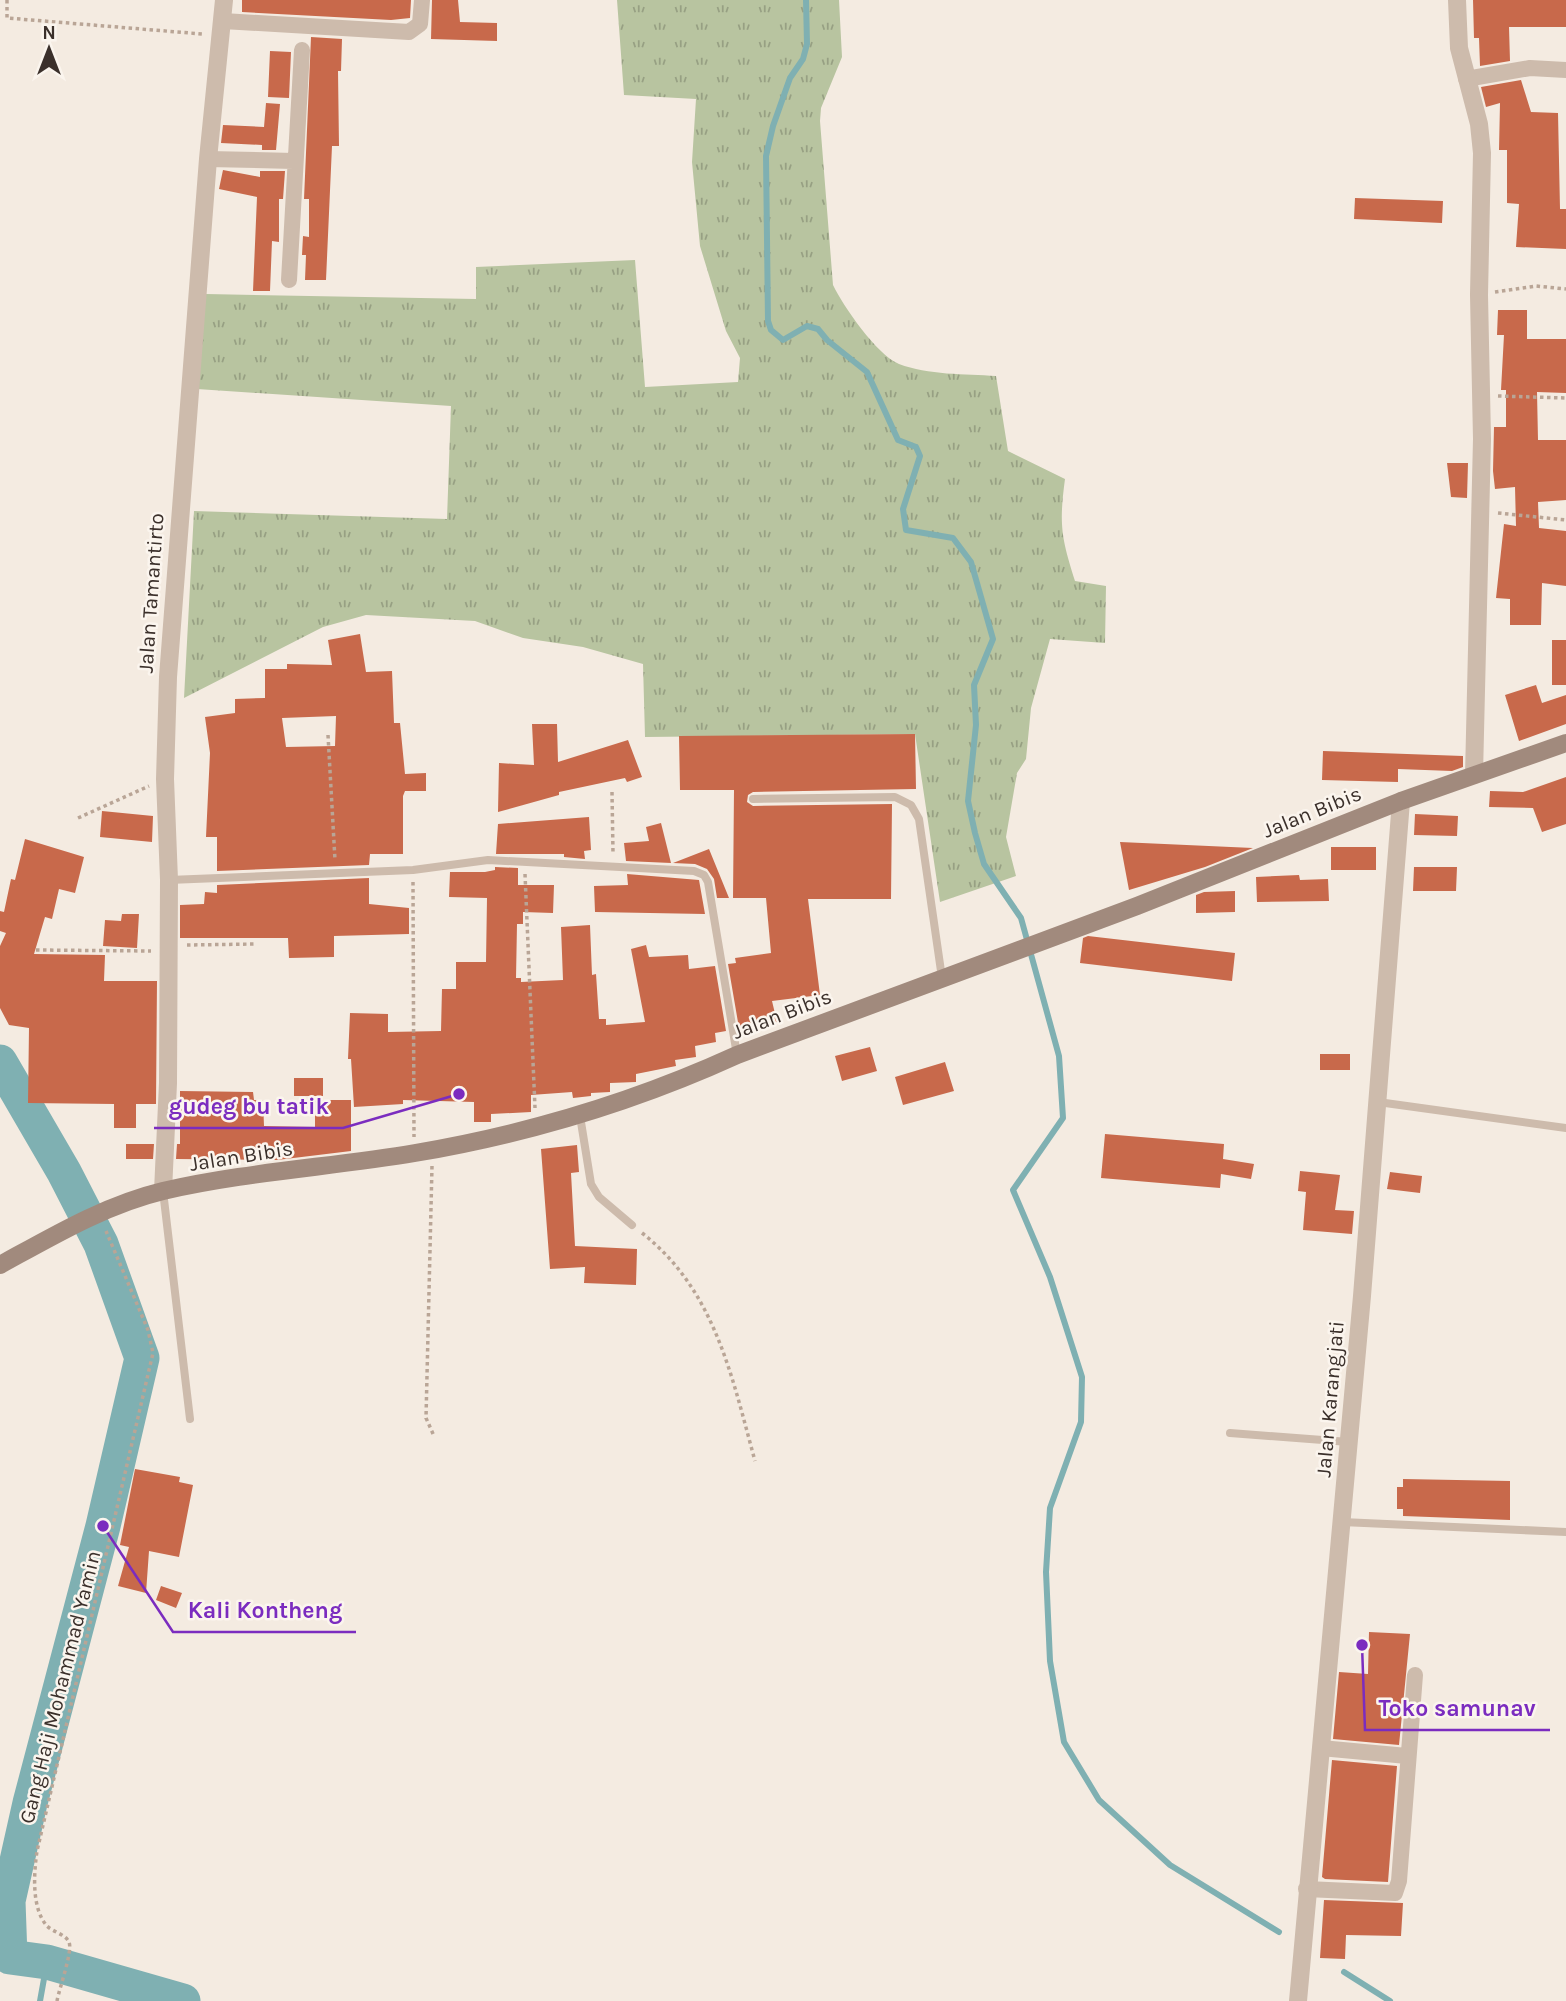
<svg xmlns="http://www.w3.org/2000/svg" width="1566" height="2001" font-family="Karla,sans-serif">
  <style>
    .grass { fill: url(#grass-tufts) }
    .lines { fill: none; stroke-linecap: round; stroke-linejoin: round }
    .stream { stroke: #7fb0b2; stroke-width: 6 }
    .river { stroke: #7fb0b2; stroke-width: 35 }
    .building { fill: #c8694b; fill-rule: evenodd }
    .path { stroke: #b9a596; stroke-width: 3.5; stroke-dasharray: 3.5 3.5; stroke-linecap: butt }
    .service { stroke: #cdbbac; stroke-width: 8 }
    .minor { stroke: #cdbbac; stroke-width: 16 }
    .tertiary { stroke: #cdbbac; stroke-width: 18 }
    .secondary { stroke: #a18a7d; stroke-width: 18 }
    .labels { text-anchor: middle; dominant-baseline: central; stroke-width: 5; stroke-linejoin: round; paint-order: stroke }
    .street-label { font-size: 21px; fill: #3b302b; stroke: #fbf5ee }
    .leader { fill: none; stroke: #7b2cbf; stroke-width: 2.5 }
    .callout-dot { fill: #7b2cbf; stroke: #fbf5ee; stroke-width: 2.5 }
    .callout-label { font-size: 23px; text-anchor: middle; font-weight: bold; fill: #7b2cbf; stroke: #fbf5ee; stroke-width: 5; stroke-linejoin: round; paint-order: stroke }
  </style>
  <defs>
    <pattern id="grass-tufts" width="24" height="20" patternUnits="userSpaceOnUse" patternTransform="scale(1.75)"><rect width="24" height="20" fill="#b8c4a0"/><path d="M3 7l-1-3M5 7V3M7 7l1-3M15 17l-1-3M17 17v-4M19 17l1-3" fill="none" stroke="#97a083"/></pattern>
  </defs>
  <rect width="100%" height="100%" fill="#f4ebe1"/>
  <path class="grass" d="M617 0H839L842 57 821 108 820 121 833 285C843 306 877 355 899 364 928 375 965 374 996 376L1008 451 1065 479C1059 524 1061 537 1075 581L1106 586 1105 643 1050 639 1031 708 1026 759 1017 773 1006 837 1016 876 940 902 915 734 645 737 643 664 583 647 523 638 475 621 366 615 323 627 184 698 194 511 447 519 451 406 197 389 206 294 476 299V267L635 260 645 387 738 382 740 358 726 331 700 246 692 162 696 99 624 95Z"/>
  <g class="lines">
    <path class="stream" d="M806 0 807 44 803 59 790 78 773 126 766 156 768 321 771 330 783 340 807 326 818 329 827 340 867 372 898 440 916 447 920 456 903 509 906 530 953 538 971 562 993 639 974 685 976 725 968 801 975 833 984 864 1021 918 1059 1056 1063 1118 1013 1190 1050 1277 1082 1377 1081 1422 1050 1508 1046 1572 1050 1661 1064 1742 1099 1800 1170 1865 1279 1932
      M0 1959 10 1957
      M1344 1972 1390 2001
      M40 2001 47 1962"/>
    <path class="river" d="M0 1062 64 1172 101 1244 142 1358 103 1526 30 1803 8 1901 10 1957 47 1962 183 2001"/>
  </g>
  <path class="building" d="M242 0H411L410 18 391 20 242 12Z
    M432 0H458L460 22 497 23V41L431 39Z
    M1473 0H1566V27H1509L1510 61 1480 66 1479 38H1474Z
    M311 37 342 39 341 71H338L339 146H332L326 280H305L306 255H302L303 236 309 237V199H304Z
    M270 51 291 52 289 98 268 97Z
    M1521 80 1531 112 1558 113 1560 209H1566V249L1516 247 1519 204 1507 203V150H1499L1500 103 1486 107 1481 87Z
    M266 103 280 104 276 150H262V145L221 143 223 125 264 127Z
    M223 170 260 177V171H285L283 199H279V242L272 241 270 291H253L257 197 219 189Z
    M1355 198 1443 201 1442 223 1354 219Z
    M1498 310H1527V339H1566V393L1537 392 1538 440H1566V500L1538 502 1539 528 1566 531V586L1542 583 1541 625H1510V599L1496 598 1504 524 1516 526 1515 487 1495 489 1493 471 1494 427H1506V390H1501L1504 335H1497Z
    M1447 463H1468L1467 498 1451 497Z
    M360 634 366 672 392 671 394 723H400L405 774 426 773V791H405L403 796V854H370L369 865 217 871V837H206L210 753 205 717 235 713V699L265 698V669H287V664L332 665 328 640ZM336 716 335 746 286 747 282 718Z
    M1552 640H1566V685H1552Z
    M1536 685 1542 703 1566 695V724L1519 741 1505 695Z
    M532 724H557L558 762 628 740 642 777 627 782 625 778 559 792V795L498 812 499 763 534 765Z
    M915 734 916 789 753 792 748 795 747 802 753 806 892 804 891 899H808L820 995 772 1001 777 1022 739 1028 728 964 736 963 735 958 771 953 766 898H733L734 790H680L679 736Z
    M1323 751 1463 756V767L1452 771 1398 769V782L1322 780Z
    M1566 777V824L1542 832 1533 808 1489 807 1490 791 1523 792Z
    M102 811 153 816 152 842 100 837Z
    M1415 814 1458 816 1457 836 1414 835Z
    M589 817 591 850 584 851 585 859 564 857V854H496L498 824Z
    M661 823 671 863 626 861 624 843 649 841 646 827Z
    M25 839 84 857 75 893 59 889 52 919 45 917 34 954 105 955 104 981H157L156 1104H136V1128H114V1104L28 1103 29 1028 9 1025 0 1008V946L6 933 0 931V911L4 912 11 879 15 880Z
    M1120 842 1253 848 1205 867 1129 890Z
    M1331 847H1376V870H1331Z
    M709 849 729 898H717L714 879 707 869 695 864 673 863Z
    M495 867 518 868V885H554L553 913 523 912V924H517L516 978H521V982L563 980 561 927 590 925 592 975 596 974 599 1019H606V1025L645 1022 631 949 646 945 649 957 688 955 689 969 715 966 726 1031 715 1033 716 1042 695 1046 696 1057 675 1060 676 1066 636 1074V1082L610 1083V1092L591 1093V1096L573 1098 572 1092 531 1095V1112L491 1114V1122H474V1102L403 1100V1104L354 1107 351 1059H348L350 1013 388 1014V1032L441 1031 442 989H456V962H486L487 898 449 897 450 872H485L495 870Z
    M1414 867H1457L1456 891H1413Z
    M627 874 699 880 705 914 595 912 594 886 628 885Z
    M1299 875 1300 880 1328 879 1329 901 1257 902 1256 877Z
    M369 878V904L409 908V934L334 936V957L289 958 288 938H180V905L204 904 205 892 217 893V885Z
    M1235 891V912L1196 913V895L1204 892Z
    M122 914H139L137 948 103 946 105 920 121 921Z
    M1088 936 1235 953 1232 981 1080 963 1083 938Z
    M870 1047 877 1071 842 1081 835 1056Z
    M1320 1054H1350V1070H1320Z
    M945 1062 954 1091 903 1105 895 1077Z
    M294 1078H323V1096H294Z
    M180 1091 253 1092 254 1100H263L264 1126 315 1127V1100H351V1151L277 1160 176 1159 177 1144H180Z
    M1105 1134 1224 1144 1223 1159 1254 1164 1251 1179 1221 1174 1220 1188 1101 1178Z
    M126 1144H154L153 1159H126Z
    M577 1145 579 1172 571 1173 575 1246 637 1249 636 1285 584 1283 585 1267 550 1269 541 1149Z
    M1300 1171 1340 1175 1335 1210 1354 1211 1352 1234 1303 1230 1306 1192 1298 1191Z
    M1390 1172 1422 1176 1420 1193 1387 1189Z
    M135 1469 180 1477 179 1482 193 1485 179 1557 149 1551 146 1593 118 1586 129 1547 120 1545Z
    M1403 1479 1510 1481V1520L1403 1516V1509H1397V1487H1403Z
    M161 1586 182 1593 176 1608 156 1600Z
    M1369 1632 1410 1634 1399 1745 1333 1739 1339 1672 1368 1674Z
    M1332 1760 1397 1766 1388 1882 1325 1879 1322 1877Z
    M1324 1900 1403 1903 1401 1936 1346 1935 1345 1959 1320 1958Z"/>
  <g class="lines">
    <path class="path" d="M7 0V18L202 34
      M1495 292 1536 286 1566 289
      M1498 396 1566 398
      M1498 513 1566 520
      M328 735 335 860
      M612 792 613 853
      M78 818 149 786
      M525 874 535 1108
      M413 882 414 1137
      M187 945 255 944
      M36 950 151 951
      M432 1166 426 1418 434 1436
      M642 1233C715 1290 732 1377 755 1461
      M57 2001C59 1989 73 1951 69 1942 65 1934 53 1932 47 1926 31 1908 34 1872 37 1851L153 1353 148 1330 106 1231"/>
    <path class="service" d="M753 799 895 797 911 805 919 819 942 978
      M169 880 413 870 488 860 694 871 704 875 708 882 737 1055
      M1378 1102 1566 1128
      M580 1116 591 1184 599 1197 632 1225
      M163 1191 190 1419
      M1230 1433 1349 1442
      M1342 1522 1566 1532"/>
    <path class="minor" d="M223 21 409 32 420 24 422 0
      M1466 79 1530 68 1566 70
      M208 159 294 161
      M289 280 302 50
      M1321 1748 1407 1756
      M1306 1889 1395 1893 1399 1881 1415 1675"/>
    <path class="tertiary" d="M1457 0 1459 48 1479 124 1482 153 1479 295 1482 439 1474 775
      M163 1191 168 1083 169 880 165 779 168 677 208 159 224 0
      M1298 2001 1362 1296 1401 801"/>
    <path class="secondary" d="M0 1265C53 1236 105 1205 163 1191 245 1172 332 1167 415 1153 527 1134 634 1102 737 1055L1137 906 1401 801 1566 743"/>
  </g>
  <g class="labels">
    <g class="street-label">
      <text transform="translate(151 593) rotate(-86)">Jalan Tamantirto</text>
      <text transform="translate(1312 812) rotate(-22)">Jalan Bibis</text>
      <text transform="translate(782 1014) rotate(-21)">Jalan Bibis</text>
      <text transform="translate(241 1156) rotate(-9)">Jalan Bibis</text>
      <text transform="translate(1330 1399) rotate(-85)">Jalan Karangjati</text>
      <text transform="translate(60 1687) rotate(-76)">Gang Haji Mohammad Yamin</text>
    </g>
  </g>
  <path class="leader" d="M459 1094L343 1128H154M103 1526L173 1632H356M1362 1645L1365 1730H1550"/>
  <g class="callout-dot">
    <circle cx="459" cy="1094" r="7"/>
    <circle cx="103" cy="1526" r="7"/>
    <circle cx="1362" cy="1645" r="7"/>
  </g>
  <g class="callout-label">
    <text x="249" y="1114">gudeg bu tatik</text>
    <text x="265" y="1618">Kali Kontheng</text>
    <text x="1457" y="1716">Toko samunav</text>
  </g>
  <g transform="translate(49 49)" stroke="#fbf5ee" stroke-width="5" paint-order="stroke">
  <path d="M0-5L12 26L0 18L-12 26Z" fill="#3b302b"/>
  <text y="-10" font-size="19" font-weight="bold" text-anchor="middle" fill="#3b302b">N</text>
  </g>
</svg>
